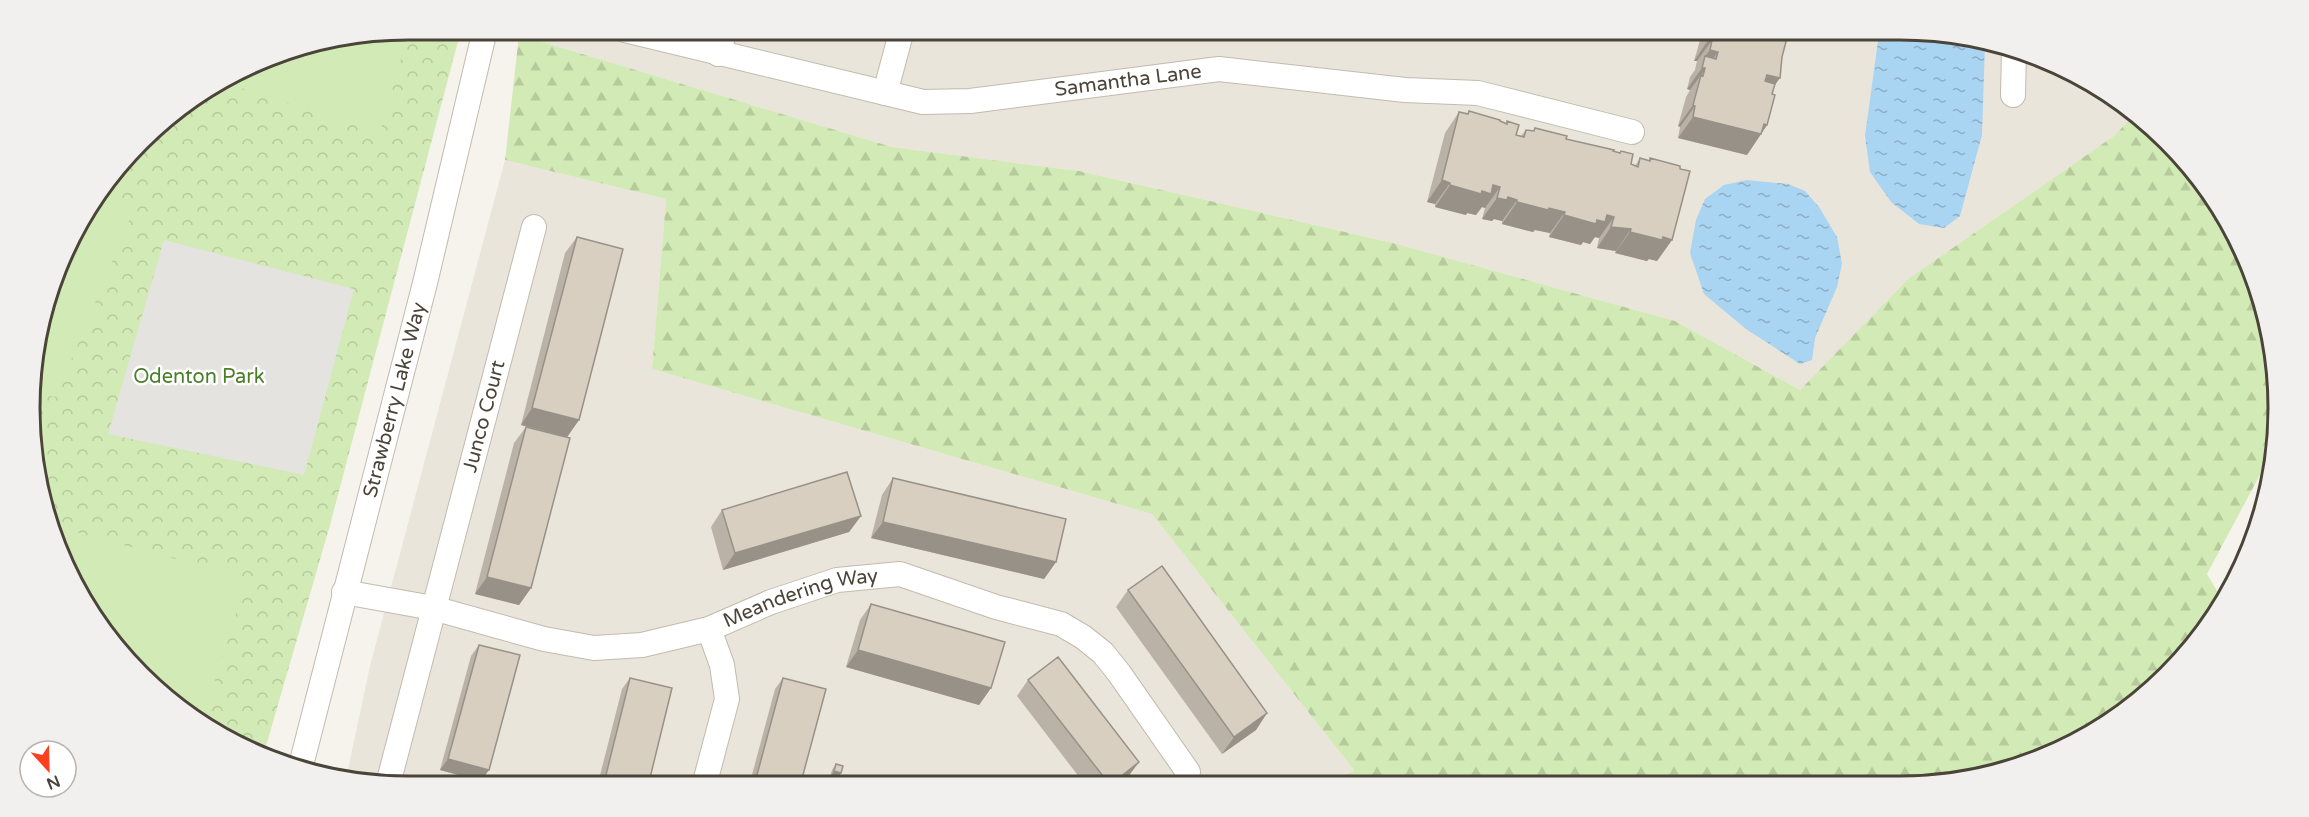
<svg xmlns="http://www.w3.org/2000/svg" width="2309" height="817" font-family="'Varela Round',sans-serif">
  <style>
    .residential { fill: #eae5da }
    .forest { fill: url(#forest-firs) }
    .park { fill: url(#park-crowns) }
    .garden { fill: #d2eab5 }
    .parking { fill: #e5e3e0 }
    .water { fill: url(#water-ripples) }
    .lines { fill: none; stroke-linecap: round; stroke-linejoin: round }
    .minor-casing { stroke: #c2bbae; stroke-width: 26 }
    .minor { stroke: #fff; stroke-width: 24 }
    .wall { fill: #bab2a6 }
    .shaded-wall { fill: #979187 }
    .building { fill: #d8cfc1; stroke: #979187; stroke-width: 1.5 }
    .labels { text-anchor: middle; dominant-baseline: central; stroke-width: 5; stroke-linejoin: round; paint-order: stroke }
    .street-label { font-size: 20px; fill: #4b4439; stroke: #fff }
    .park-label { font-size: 20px; fill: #4a7f2a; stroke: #fff }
    .rim { fill: none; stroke: #4b4439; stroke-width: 3 }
  </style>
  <defs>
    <pattern id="forest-firs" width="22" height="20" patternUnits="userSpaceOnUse" patternTransform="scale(1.5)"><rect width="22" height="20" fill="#d2eab5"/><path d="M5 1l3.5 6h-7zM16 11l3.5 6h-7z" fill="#b6ca9c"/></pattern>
    <pattern id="park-crowns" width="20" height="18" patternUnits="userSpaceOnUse" patternTransform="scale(1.5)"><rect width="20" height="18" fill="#d2eab5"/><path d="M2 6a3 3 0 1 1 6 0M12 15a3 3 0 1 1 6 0" fill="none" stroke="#b6ca9c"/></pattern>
    <pattern id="water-ripples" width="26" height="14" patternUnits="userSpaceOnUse" patternTransform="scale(1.5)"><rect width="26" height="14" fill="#a9d4f2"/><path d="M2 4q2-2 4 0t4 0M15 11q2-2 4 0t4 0" fill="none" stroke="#8caec5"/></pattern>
  </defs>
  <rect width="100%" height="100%" fill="#f6f3ec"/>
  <path class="residential" d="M521 30H1900L1998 43 2131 108 2135 114 2114 136 1908 279 1800 390 1675 321 1397 244 1079 171 892 147 519 35Z
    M505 160 666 199 652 369 1152 514 1354 770 1333 785 409 787 346 779 370 666Z"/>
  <path class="forest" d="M519 35 892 147 1079 171 1397 244 1675 321 1800 390 1908 279 2114 136 2135 114 2228 219 2276 359 2269 464 2263 469 2207 574 2224 603 2150 693 2068 748 1950 784 1333 785 1354 770 1152 514 652 369 666 199 505 160Z"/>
  <path class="park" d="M409 30H461L330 525 264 753 198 723 94 619 43 506 33 359 69 241 159 124 264 59Z"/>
  <path class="garden" d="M409 30 380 133 226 83 264 59Z
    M105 194 136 204 56 397 35 394 33 359 69 241Z
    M67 530 247 578 201 725 94 619 62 548Z"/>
  <path class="parking" d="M164 240 354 289 304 475 108 434Z"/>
  <path class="water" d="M1884 30H1901L1985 43 1982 135 1960 216 1944 228 1919 224 1891 202 1870 172 1865 136 1878 41Z
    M1747 180 1788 184 1805 191 1819 207 1837 237 1842 264 1837 287 1815 338 1812 360 1800 364 1746 329 1704 294 1690 253 1696 220 1705 199 1724 185Z"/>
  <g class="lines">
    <defs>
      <g id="minor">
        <path id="s1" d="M625 30 923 102 970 101 1219 69 1405 90 1478 93 1632 132"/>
        <path d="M718 54 725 30"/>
        <path d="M885 93 902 30"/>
        <path d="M2013 95 2014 50"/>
        <path id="s2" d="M344 592 433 608 544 639 594 648 642 645 709 629 771 602 837 580 900 574 996 607 1061 624 1083 637 1103 653 1119 673 1188 772"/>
        <path id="s3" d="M300 769 425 283 485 30"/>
        <path id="s4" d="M388 784 534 227"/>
        <path d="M704 786 727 699 722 665 709 629"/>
      </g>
    </defs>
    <use href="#minor" class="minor-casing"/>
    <use href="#minor" class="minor"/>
  </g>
  <path class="wall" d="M1703 30H1792L1790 35 1786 41 1772 94 1767 125 1747 155 1678 138 1680 127 1678 126 1686 97 1690 90 1687 89 1690 77 1695 70 1697 61H1694Z
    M1469 111 1506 123 1507 121 1516 135 1521 136 1526 130 1533 131 1535 128 1566 139 1619 153 1621 151 1631 164 1635 166 1640 158 1649 161 1650 158 1672 240 1657 261 1649 259 1647 261 1615 253 1616 251 1597 248 1599 238 1595 237 1590 244 1583 242 1581 245 1549 237 1550 233 1535 230 1533 232 1502 224V221L1494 219 1492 221 1482 219 1485 208 1482 207 1476 215 1467 213 1466 215 1435 207V204L1427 202 1445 133 1459 112 1467 114Z
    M577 237 579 420 567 437 521 425 565 253Z
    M526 427 531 588 519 605 475 594 514 443Z
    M893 478 1056 562 1044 579 871 538 882 495Z
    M722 510 861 516 849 532 723 570 711 527Z
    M1128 590 1267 713 1256 730 1222 754 1116 607Z
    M871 604 991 688 979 705 846 667 860 620Z
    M479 645 481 781 440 770 471 656Z
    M630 678 648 786 597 787 622 689Z
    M783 678 800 786H749L775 689Z
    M1028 680 1139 762 1127 778 1118 785 1086 786 1017 696Z
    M836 764 837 779 830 777 832 770Z
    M442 778 476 787H436Z"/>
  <path class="shaded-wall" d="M806 30H854L847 41Z
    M1709 39 1712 40 1697 61H1694Z
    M1710 50 1718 52 1690 90 1687 89 1702 68 1705 56Z
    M1767 75 1780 78 1765 99 1752 96Z
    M1693 105 1695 106 1680 127 1678 126Z
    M1693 117 1764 124 1767 125 1747 155 1678 138Z
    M1442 180 1450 183 1435 204 1427 202Z
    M1450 185H1493L1500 187 1485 208 1482 207 1476 215 1467 213 1466 215 1435 207Z
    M1508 197 1517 200 1502 221 1494 219 1492 221 1482 219 1497 198Z
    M1517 202 1549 208 1565 212 1550 233 1535 230 1533 232 1502 224Z
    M1564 215H1607L1614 217 1599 238 1595 237 1590 244 1583 242 1581 245 1549 237Z
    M1611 227 1631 229 1616 251 1597 248Z
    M1630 232 1663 237 1672 240 1657 261 1649 259 1647 261 1615 253Z
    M532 408 579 420 567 437 521 425Z
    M861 516 849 532 723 570 735 553Z
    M883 522 1056 562 1044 579 871 538Z
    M487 577 531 588 519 605 475 594Z
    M858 650 991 688 979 705 846 667Z
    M1267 713 1256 730 1222 754 1234 737Z
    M448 759 489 770 481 781 440 770Z
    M1139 762 1127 778 1118 785 1109 786Z
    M834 771 841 773 837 779 830 777Z"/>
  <path class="building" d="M1712 30H1792L1790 35 1788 34 1782 57 1780 78 1767 75 1765 81 1775 84 1772 94 1775 95 1767 125 1764 124 1761 134 1693 117 1695 106 1693 105 1701 75 1703 76 1705 68H1702L1705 56 1716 59 1718 52 1710 50 1712 40 1709 39Z
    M1469 111 1500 120V121L1507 124V121L1519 125 1516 135 1524 137 1526 130 1534 131 1535 128 1567 136 1566 139 1614 150 1613 151 1620 153 1621 151 1633 154 1631 164 1638 167 1640 158 1650 161V158L1680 166V169L1690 171 1672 240 1663 237 1662 240 1630 232 1631 229 1611 227 1614 217 1607 215 1605 222 1597 220 1596 224 1564 215 1565 212 1549 208 1548 210 1517 202V200L1508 197 1507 200 1497 198 1500 187 1493 185 1491 194 1482 191 1481 194 1450 185V183L1442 180 1459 112 1468 114Z
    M577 237 623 249 579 420 532 408Z
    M526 427 570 438 531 588 487 577Z
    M847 472 861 516 735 553 722 510Z
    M893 478 1066 519 1056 562 883 522Z
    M1162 566 1267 713 1234 737 1128 590Z
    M871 604 1005 642 991 688 858 650Z
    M479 645 520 655 489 770 448 759Z
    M1058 657 1139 762 1110 785 1028 680Z
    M630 678 672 688 648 786 603 787Z
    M783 678 826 689 800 786H754Z
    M836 764 843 766 841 773 834 771Z
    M442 778 476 787H439Z"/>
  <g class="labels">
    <g class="street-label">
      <text stroke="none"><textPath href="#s1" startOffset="513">Samantha Lane</textPath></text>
      <text stroke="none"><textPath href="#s3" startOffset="381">Strawberry Lake Way</textPath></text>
      <text stroke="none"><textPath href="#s4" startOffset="380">Junco Court</textPath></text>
      <text stroke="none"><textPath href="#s2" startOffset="471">Meandering Way</textPath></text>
    </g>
    <g class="park-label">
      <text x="199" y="377">Odenton Park</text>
    </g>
  </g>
  <path d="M0 0H2309V817H0ZM408 40H1900A368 368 0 0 1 2268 408V408A368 368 0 0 1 1900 776H408A368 368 0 0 1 40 408V408A368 368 0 0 1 408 40Z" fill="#f1f0ef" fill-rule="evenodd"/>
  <path class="rim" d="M408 40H1900A368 368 0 0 1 2268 408V408A368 368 0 0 1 1900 776H408A368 368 0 0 1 40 408V408A368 368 0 0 1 408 40Z"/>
  <g transform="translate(48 769) rotate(158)"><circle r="28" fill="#ffffff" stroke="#b7b4b0" stroke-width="1.5"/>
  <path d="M0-4.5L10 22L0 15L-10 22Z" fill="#fc3f1d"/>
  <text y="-9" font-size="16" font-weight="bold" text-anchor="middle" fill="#4b4439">N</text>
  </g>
</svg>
